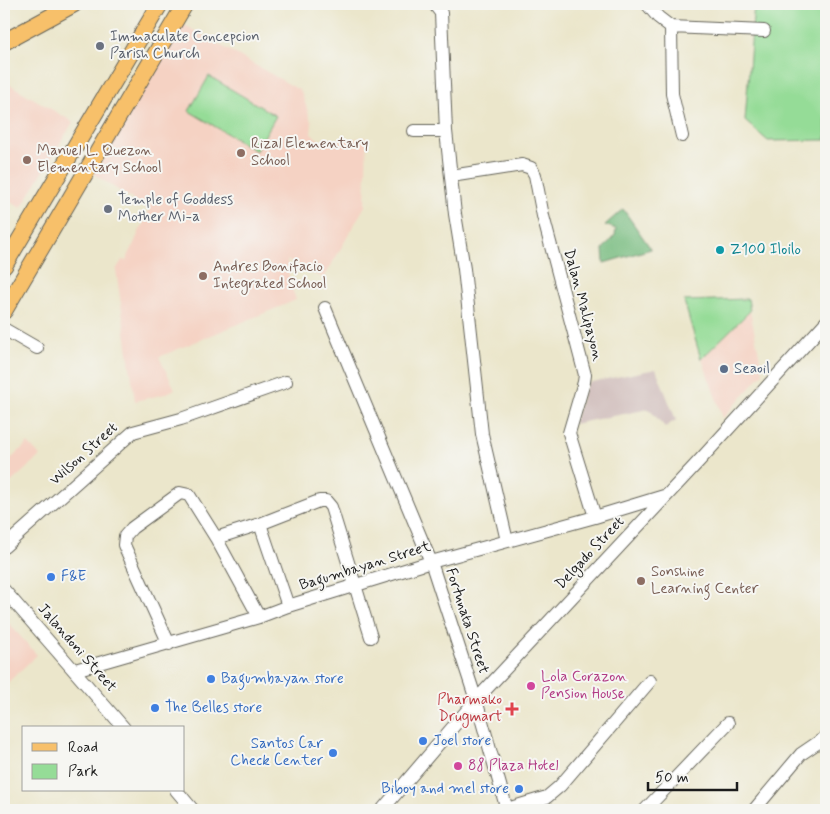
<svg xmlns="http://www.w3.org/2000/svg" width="830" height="814" font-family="Mynerve,sans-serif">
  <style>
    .built { fill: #f5d2c3 }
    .industrial { fill: #d1bfbd }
    .green { fill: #95dc97; stroke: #587c5a }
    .forest { fill: #78bc80; stroke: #4a6c4e }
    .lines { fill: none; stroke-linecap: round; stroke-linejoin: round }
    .minor-casing { stroke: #646359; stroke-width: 14 }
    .major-casing { stroke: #646359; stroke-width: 18 }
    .minor { stroke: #fff; stroke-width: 12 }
    .major { stroke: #f7c06b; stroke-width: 16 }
    .worship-dot { fill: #6b7280; stroke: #f6f6f2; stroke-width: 2 }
    .education-dot { fill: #8d6e63; stroke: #f6f6f2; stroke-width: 2 }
    .culture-dot { fill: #0f9aa8; stroke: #f6f6f2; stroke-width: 2 }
    .service-dot { fill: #5c6f8a; stroke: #f6f6f2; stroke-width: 2 }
    .shop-dot { fill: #3f7fe0; stroke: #f6f6f2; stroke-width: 2 }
    .hotel-dot { fill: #d1479c; stroke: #f6f6f2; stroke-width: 2 }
    .health-dot { fill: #e0444e; stroke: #f6f6f2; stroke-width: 2 }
    .labels { text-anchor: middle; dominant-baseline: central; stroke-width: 4; stroke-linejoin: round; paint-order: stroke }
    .worship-label { font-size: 15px; fill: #5b616d; stroke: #f6f6f2; text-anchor: start }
    .education-label { font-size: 15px; fill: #785e54; stroke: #f6f6f2; text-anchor: start }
    .culture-label { font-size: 15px; fill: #0d838f; stroke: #f6f6f2; text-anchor: start }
    .street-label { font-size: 15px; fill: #1c1c1c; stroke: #f6f6f2 }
    .service-label { font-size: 15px; fill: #4e5e75; stroke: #f6f6f2; text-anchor: start }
    .shop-label { font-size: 15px; fill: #366cbe; stroke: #f6f6f2; text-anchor: start }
    .hotel-label { font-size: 15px; fill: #b23c85; stroke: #f6f6f2; text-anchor: start }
    .health-label { font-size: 15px; fill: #be3a42; stroke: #f6f6f2; text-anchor: end }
  </style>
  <rect width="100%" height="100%" fill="#f6f6f2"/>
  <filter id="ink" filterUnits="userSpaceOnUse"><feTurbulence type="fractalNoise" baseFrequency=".02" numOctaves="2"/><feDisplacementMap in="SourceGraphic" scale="10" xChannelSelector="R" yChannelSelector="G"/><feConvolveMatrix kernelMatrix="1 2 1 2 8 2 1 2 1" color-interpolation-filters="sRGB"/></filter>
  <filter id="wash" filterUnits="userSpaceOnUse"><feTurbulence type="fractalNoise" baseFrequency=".0096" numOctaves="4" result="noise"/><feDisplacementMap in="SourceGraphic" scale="20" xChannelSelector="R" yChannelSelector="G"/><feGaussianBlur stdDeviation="1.12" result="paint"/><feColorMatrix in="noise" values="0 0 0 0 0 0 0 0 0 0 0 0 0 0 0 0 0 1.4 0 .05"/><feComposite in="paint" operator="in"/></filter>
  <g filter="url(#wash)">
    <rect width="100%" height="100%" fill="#ebe6cb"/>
    <path class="built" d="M181 23 301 91 312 124 311 134 324 143 367 137 365 206 324 278 311 273 287 260 290 283 296 300 159 357 175 389 165 394 135 401 116 270 122 260 126 261 149 210 92 173Z
      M4 81 73 122 21 208 4 198Z
      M750 311 763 373 723 418 702 359Z
      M28 443 40 456 6 487 4 484V465Z
      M4 618 37 655 4 686Z"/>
    <path class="industrial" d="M656 369 676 420 665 427 649 409 573 424 587 383Z"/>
    <path class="green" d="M754 4H826V140L768 141 745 121Z
      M209 76 276 116 256 151 189 111Z
      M748 299 750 311 701 359 684 301Z"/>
    <path class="forest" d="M623 209 651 249 604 263 603 249 615 235 616 229 605 225Z"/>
  </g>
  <g filter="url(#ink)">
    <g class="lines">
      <defs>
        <path id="minor" d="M434 4 441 13 446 131 455 214 464 269 482 434 507 541
          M647 4 658 17 671 27 764 31
          M671 27 672 94 682 136
          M414 131H446
          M451 176 522 165 531 168 535 175 543 216 585 375 584 382 569 433 595 517
          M325 308 431 562 476 700 507 810
          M4 329 37 348
          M260 524 288 606
          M216 538 260 524 319 501H326L331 507 371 637
          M4 547 133 432 181 419 286 382
          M4 590 124 728
          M169 644 124 545 125 536 132 528 180 493 189 495 216 538 259 617
          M75 670 259 617 288 606 431 562 595 517 664 496
          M176 790 193 810
          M507 809 547 797 560 786 650 681
          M382 810 476 700 699 461 826 322
          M645 810 728 723
          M754 810 801 754 826 737"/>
        <path id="major" d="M4 42 74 4
          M4 266 160 4
          M4 311 185 4"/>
      </defs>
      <use href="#minor" class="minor-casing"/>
      <use href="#major" class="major-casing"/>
      <use href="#minor" class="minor"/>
      <use href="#major" class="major"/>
    </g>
  </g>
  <g class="worship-dot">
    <circle cx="100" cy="46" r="5"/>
    <circle cx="108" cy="209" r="5"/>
  </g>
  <g class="education-dot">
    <circle cx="241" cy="153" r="5"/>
    <circle cx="27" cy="160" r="5"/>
    <circle cx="203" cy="276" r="5"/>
    <circle cx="641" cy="581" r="5"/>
  </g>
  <circle class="culture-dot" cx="720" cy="250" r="5"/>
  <circle class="service-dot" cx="724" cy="369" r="5"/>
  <g class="shop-dot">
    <circle cx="51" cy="577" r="5"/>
    <circle cx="211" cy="679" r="5"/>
    <circle cx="155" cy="708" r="5"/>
    <circle cx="423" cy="741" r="5"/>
    <circle cx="333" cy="753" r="5"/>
    <circle cx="519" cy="789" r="5"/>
  </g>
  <g class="hotel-dot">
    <circle cx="531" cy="686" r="5"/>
    <circle cx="458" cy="766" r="5"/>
  </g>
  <path class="health-dot" d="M509.5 701.5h5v5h5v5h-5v5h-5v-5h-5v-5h5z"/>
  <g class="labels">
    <g class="worship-label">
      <text x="110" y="37">Immaculate Concepcion<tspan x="110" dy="17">Parish Church</tspan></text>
      <text x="118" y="200">Temple of Goddess<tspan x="118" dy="17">Mother Mi-a</tspan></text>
    </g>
    <g class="education-label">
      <text x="251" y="144">Rizal Elementary<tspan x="251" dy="17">School</tspan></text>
      <text x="37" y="151">Manuel L. Quezon<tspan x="37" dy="17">Elementary School</tspan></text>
      <text x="213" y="267">Andres Bonifacio<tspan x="213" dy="17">Integrated School</tspan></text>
      <text x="651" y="572">Sonshine<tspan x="651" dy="17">Learning Center</tspan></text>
    </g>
    <g class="culture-label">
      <text x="730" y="250">Z100 Iloilo</text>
    </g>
    <g class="street-label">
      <text transform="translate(583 305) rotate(75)">Dalan Malipayon</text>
      <text transform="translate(84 454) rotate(-42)">Wilson Street</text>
      <text transform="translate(590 553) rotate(-47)">Delgado Street</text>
      <text transform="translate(365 566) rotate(-17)">Bagumbayan Street</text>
      <text transform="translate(467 621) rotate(72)">Fortunata Street</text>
      <text transform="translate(77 648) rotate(49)">Jalandoni Street</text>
    </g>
    <g class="service-label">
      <text x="734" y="369">Seaoil</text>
    </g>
    <g class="shop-label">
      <text x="61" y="577">F&amp;E</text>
      <text x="221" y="679">Bagumbayan store</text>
      <text x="165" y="708">The Belles store</text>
      <text x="433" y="741">Joel store</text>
      <text x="323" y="744" text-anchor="end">Santos Car<tspan x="323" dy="17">Check Center</tspan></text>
      <text x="509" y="789" text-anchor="end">Biboy and mel store</text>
    </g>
    <g class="hotel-label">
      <text x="541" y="677">Lola Corazon<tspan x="541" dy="17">Pension House</tspan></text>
      <text x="468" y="766">88 Plaza Hotel</text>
    </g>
    <g class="health-label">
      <text x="502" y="700">Pharmako<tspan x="502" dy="17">Drugmart</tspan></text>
    </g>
  </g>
  <rect width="830" height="814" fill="none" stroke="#f6f6f2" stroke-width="20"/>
  <rect x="22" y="726" width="162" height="65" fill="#f6f6f2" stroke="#9f9f9c"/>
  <rect x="32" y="743" width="25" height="8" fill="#f7c06b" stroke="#9f9f9c"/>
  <text x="68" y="752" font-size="15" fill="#1c1c1c">Road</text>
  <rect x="32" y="764" width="25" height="15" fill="#95dc97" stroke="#9f9f9c"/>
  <text x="68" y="776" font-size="15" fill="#1c1c1c">Park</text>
  <path d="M648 782v8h89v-8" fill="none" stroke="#1c1c1c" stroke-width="2.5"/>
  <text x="655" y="782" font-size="15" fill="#1c1c1c" stroke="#f6f6f2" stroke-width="4" paint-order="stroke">50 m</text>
</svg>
